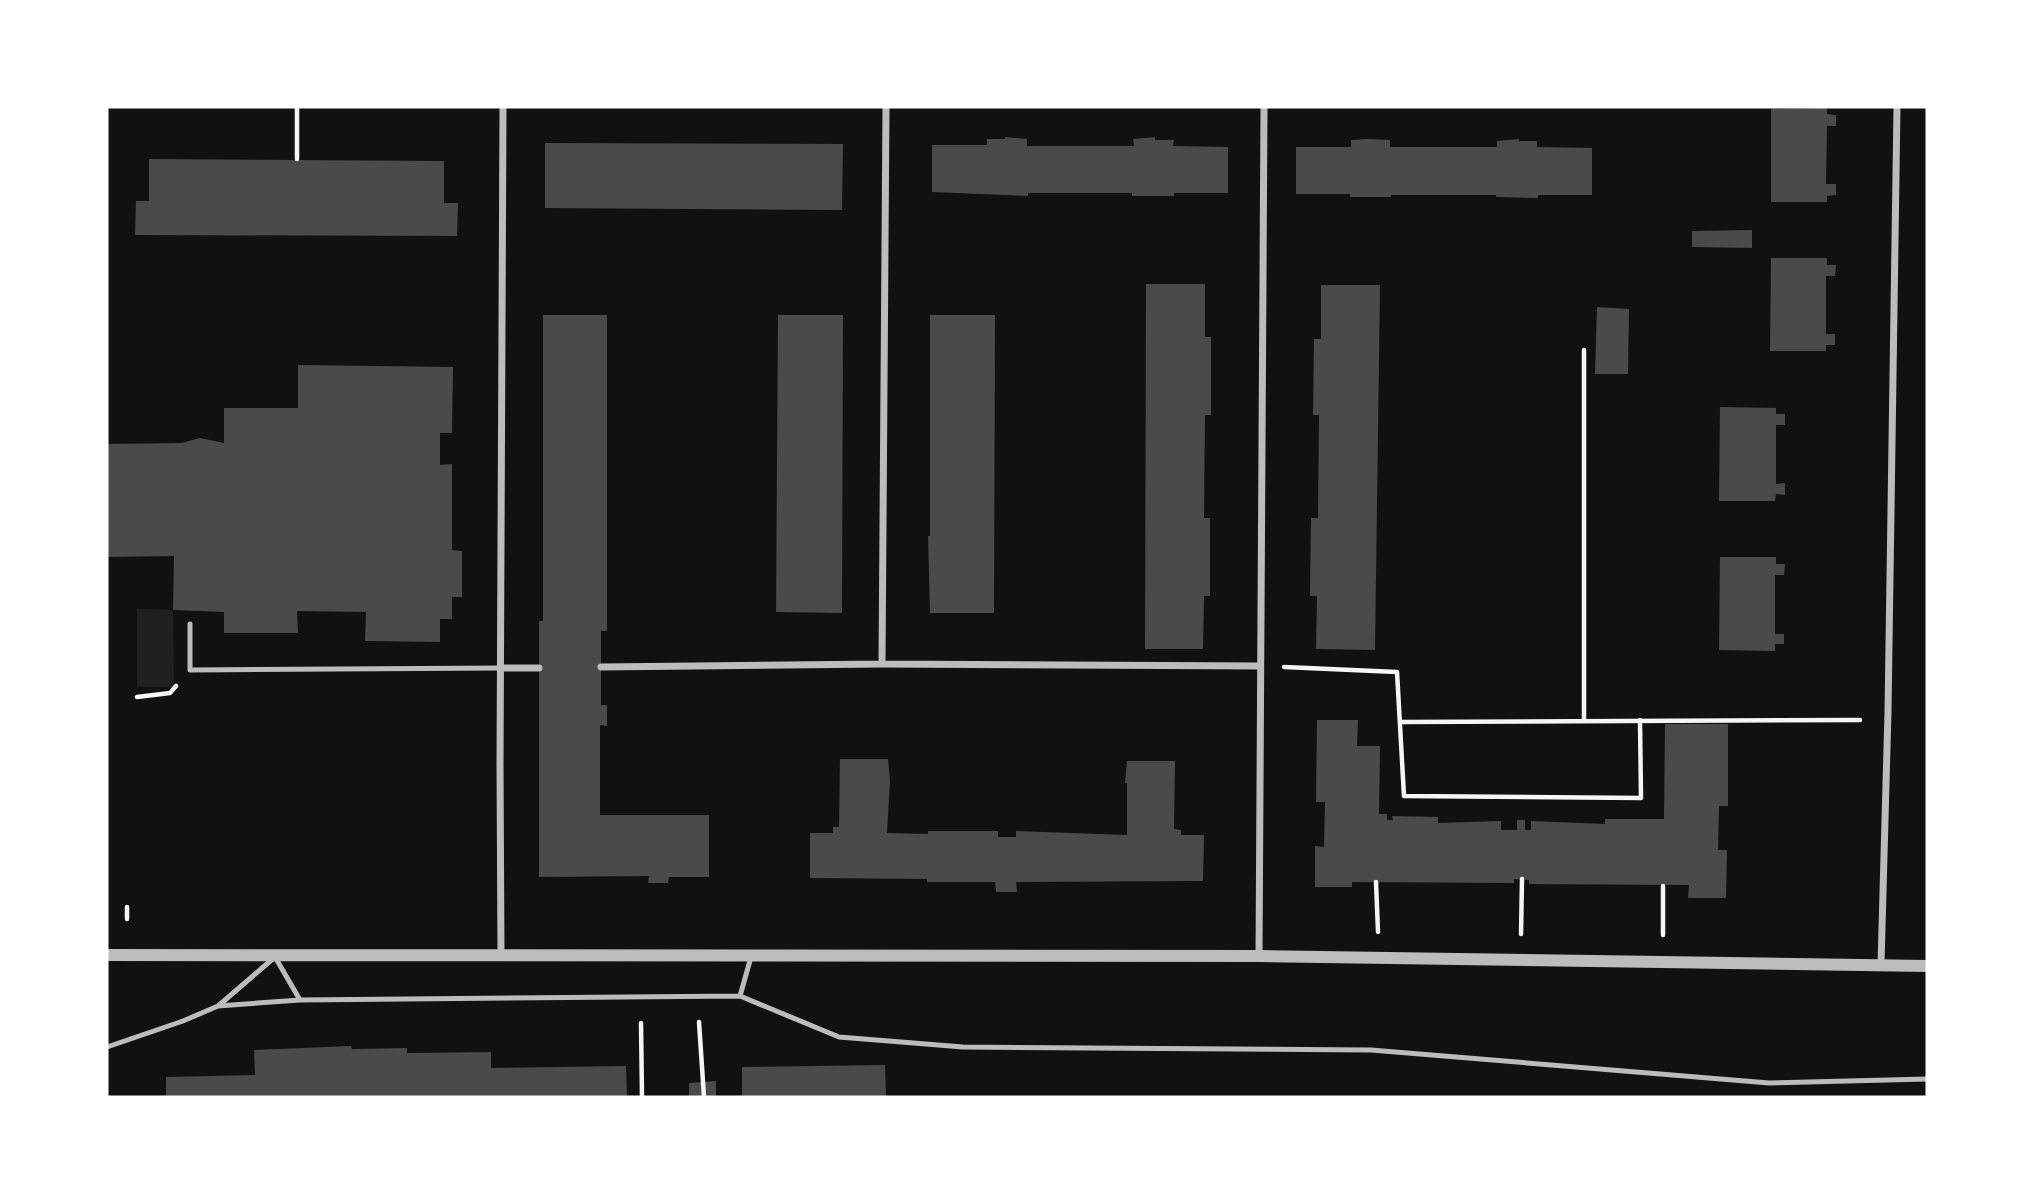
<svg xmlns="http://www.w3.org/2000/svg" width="2034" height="1204" font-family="Helvetica,sans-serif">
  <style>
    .green { fill: #202020 }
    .building { fill: #4a4a4a }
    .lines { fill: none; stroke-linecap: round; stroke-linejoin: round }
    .path { stroke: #f5f5f5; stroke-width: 4.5 }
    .service { stroke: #bcbcbc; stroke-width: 5 }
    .minor { stroke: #bcbcbc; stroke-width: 7 }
    .tertiary { stroke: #bcbcbc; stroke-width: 12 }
  </style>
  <rect width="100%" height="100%" fill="#111"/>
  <path class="green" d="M137 609 173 610 174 687H137Z"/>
  <path class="building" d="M1827 108V114L1836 115V126H1827L1826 184H1836V195L1827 196V202H1771V109Z
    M1005 137 1027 139V146H1134L1133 139 1155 137V140H1174L1173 146 1228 147V193H1174V196H1132V193H1028V196L932 192V145H987V139H1005Z
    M1369 139 1390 140V147H1497V141L1519 139V141H1537V147L1592 148V195H1538V198L1496 197V195H1391V197H1350V194H1296V147H1351V140Z
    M545 143 843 144 842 210 545 208Z
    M149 159 444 161V203H458L457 236 135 235 136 201H149Z
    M1752 230V248L1692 247V231Z
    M1771 258H1827V265H1836L1835 276H1826V334H1835V345H1826V351H1770Z
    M1146 284H1205V337H1211V415H1205L1204 518H1210V596H1204L1203 649H1145Z
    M1321 285H1380L1375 650 1316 649 1317 596H1310L1311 518H1318L1319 415H1313L1314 339H1321Z
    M1597 307 1629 309 1628 374H1595Z
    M543 315H607V631H601V705H607V726L600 725V815H709V877H669L668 883H648L649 876 539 877V621H543Z
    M778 315H843L842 613 776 612Z
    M930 315H995L994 613H930L928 536H930Z
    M298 365 453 367 452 433H440V465L452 464V550L462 551V597H452V619H440V642L365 641 366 612 297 611 298 633H224V612L173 610 174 556 107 557V444L182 443 200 438 224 443V408H298Z
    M1720 407 1776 408V414H1785V425H1776V484L1785 483V495L1776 494 1775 501H1719Z
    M1720 557H1776V564H1785L1784 575H1775V634H1784V644H1775V651L1719 650Z
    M1317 720H1358L1357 746H1380L1379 814H1387V820H1393L1392 816 1438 817V823L1501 821V830H1517V820H1525V830H1531V821L1605 824V819H1664L1665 724H1728V806H1719L1718 850H1727L1726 898H1688L1689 885 1529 884V880L1514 879V883L1352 882V887H1315V846L1324 847 1325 802H1316Z
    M840 759H888L890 781 887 833 928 834V831H998V837H1016V831L1127 835V783H1125L1127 761H1175L1174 829 1181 830V835H1204L1203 881 1016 882 1017 892H996L995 882H927V879L810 878V833H833V827H839Z
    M351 1046 352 1049 407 1048V1053L491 1052V1068L626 1066 627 1097H166V1077L255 1075 254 1050Z
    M885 1065 886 1097H742V1067Z
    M716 1081V1097H689V1083Z"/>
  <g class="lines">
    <path class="path" d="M297 159V107
      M1584 350V720
      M1284 667 1397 672 1404 796 1641 798 1640 720
      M137 697 170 693 176 686
      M1400 722 1860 720
      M1376 882 1378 932
      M127 907V919
      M1521 934 1522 879
      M1663 935V886
      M699 1022 704 1097
      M641 1023 642 1097"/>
    <path class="service" d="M190 624V670L502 668
      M740 996 751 957
      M218 1006 300 1000 740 996 839 1037 963 1047 1371 1050 1769 1083 1927 1079
      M107 1047 183 1021 218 1006 275 957 300 1000"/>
    <path class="minor" d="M882 664 886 107
      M601 667 882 664 1260 666
      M502 668H539
      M501 956 500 764 503 107
      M1259 956 1264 107
      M1881 964 1888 712 1897 107"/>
    <path class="tertiary" d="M107 955 1259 956 1927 966"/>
  </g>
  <rect width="2034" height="1204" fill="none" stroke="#ffffff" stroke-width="217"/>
</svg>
